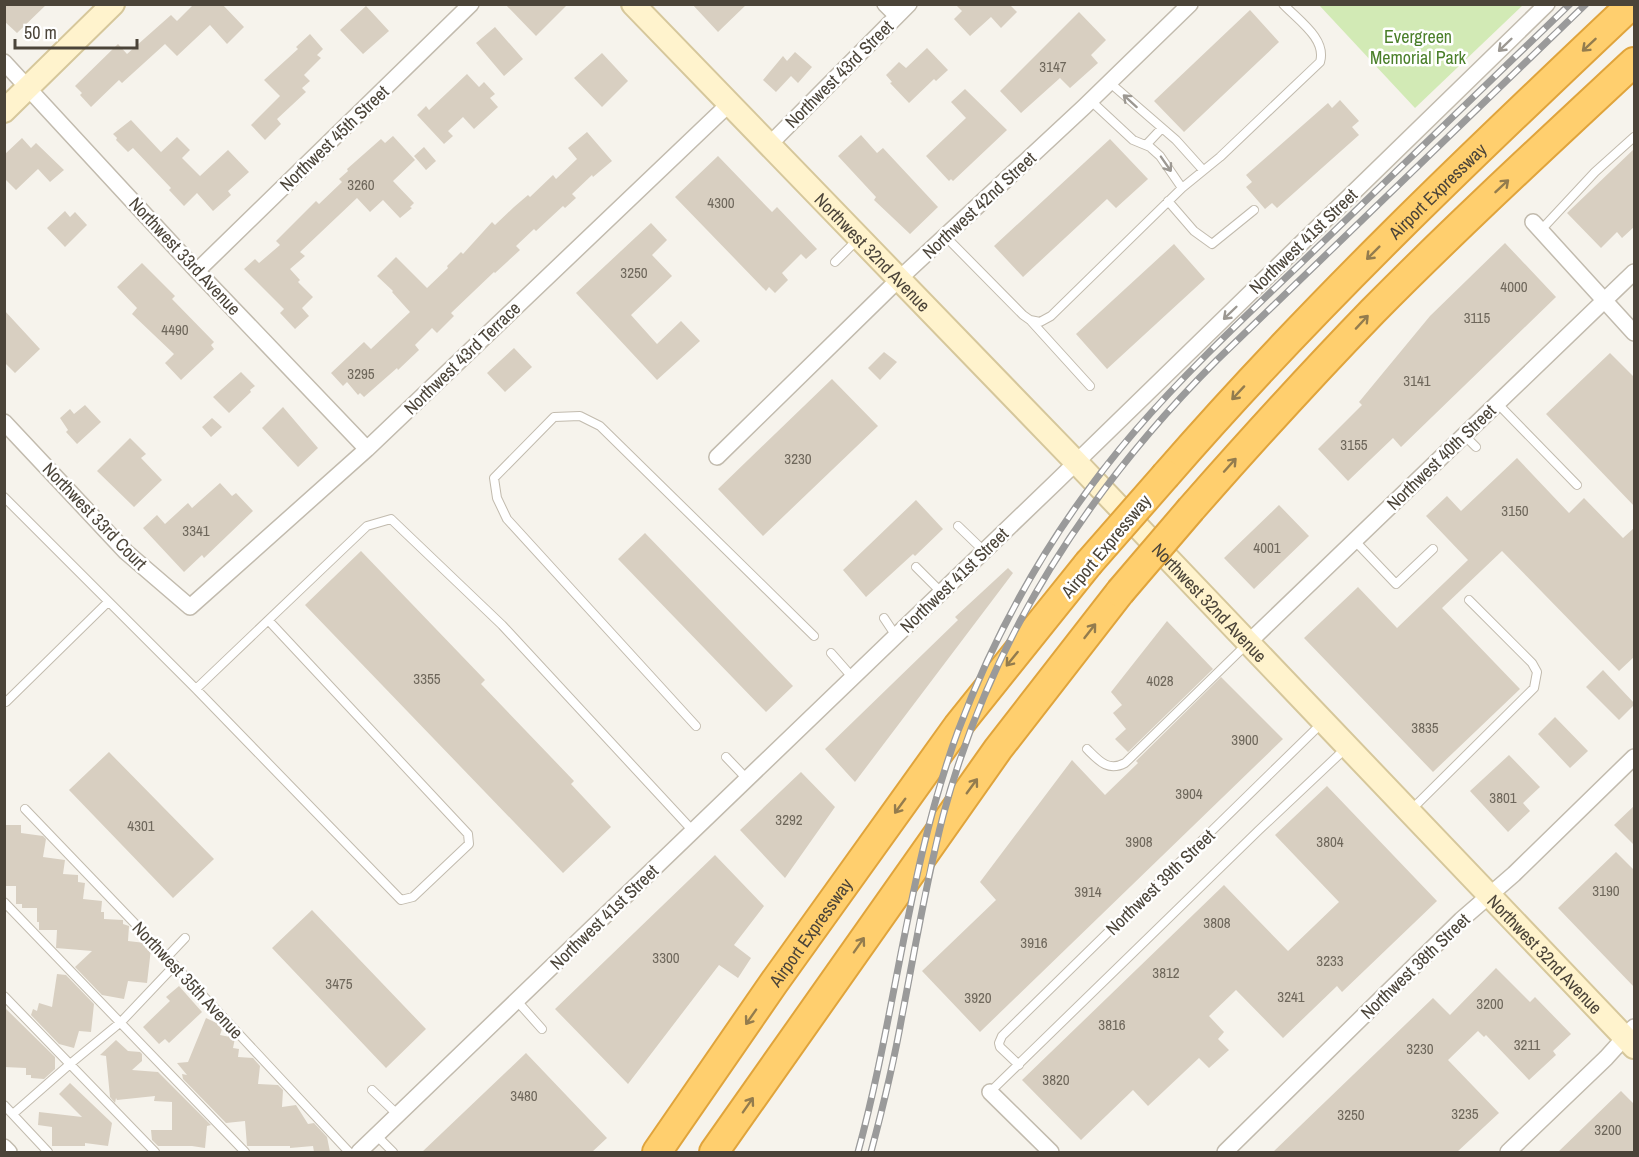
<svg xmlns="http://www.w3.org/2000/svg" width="1639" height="1157" font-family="'Archivo Narrow',sans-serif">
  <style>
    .green { fill: #d2eab5 }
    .building { fill: #d8cfc1 }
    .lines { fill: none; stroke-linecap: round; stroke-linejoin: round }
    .lane-casing { stroke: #c2bbae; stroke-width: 10 }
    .street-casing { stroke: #c2bbae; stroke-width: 18 }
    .secondary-casing { stroke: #d6c79b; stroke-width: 26 }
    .highway-casing { stroke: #e0a43c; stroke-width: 32 }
    .lane { stroke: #fff; stroke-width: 8 }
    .street { stroke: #fff; stroke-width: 15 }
    .secondary { stroke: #fff3cd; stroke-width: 22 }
    .highway { stroke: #ffcf6e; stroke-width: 28 }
    .rail-casing { stroke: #9a9a9a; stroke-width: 7 }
    .rail { stroke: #fff; stroke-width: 4.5; stroke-dasharray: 14; stroke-linecap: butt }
    .highway-bridge-casing { stroke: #e0a43c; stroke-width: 32; stroke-linecap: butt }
    .highway-bridge { stroke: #ffcf6e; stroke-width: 28 }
    .oneway { stroke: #9c9892 }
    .oneway2 { stroke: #937c4e }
    .labels { text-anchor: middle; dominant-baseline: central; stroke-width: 5; stroke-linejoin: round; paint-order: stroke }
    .number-label { font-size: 15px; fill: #6e675b }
    .park-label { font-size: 18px; fill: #4a7f2a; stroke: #fff }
    .street-label { font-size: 18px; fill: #4b4439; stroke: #fff }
  </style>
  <rect width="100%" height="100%" fill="#f6f3ec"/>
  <path class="green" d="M1319 5H1523L1415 108Z"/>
  <path class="building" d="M4 4H47L17 33 4 21Z
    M194 4H222L244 27 227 44 210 25 177 56 165 44 122 83 119 80 91 107 80 95 82 93 75 86 118 44 127 54 171 15 177 21Z
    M505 4H568L536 36Z
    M692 4H747L718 32Z
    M955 4H1009L1017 12 1001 28 991 17 970 36 954 19 962 11Z
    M366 6 389 31 363 54 340 30Z
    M1250 10 1279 42 1184 132 1154 101Z
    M1079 12 1106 40 1091 55 1098 63 1070 88 1060 78 1021 113 1000 91Z
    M495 27 523 59 504 76 476 43Z
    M310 34 323 49 317 55 321 58 304 75 310 81 302 88 306 92 277 119 281 124 265 140 251 125 280 96 264 80 298 49 296 47Z
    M927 48 948 70 936 81 934 79 909 103 890 83 892 82 886 75 899 62 906 68Z
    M795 52 812 67 798 83 791 76 776 92 763 80 783 56 787 61Z
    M602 53 628 81 602 107 574 78Z
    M467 74 479 87 484 82 495 94 490 98 498 107 474 129 463 117 448 131 453 136 444 144 417 115 426 106 429 110Z
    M965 89 1007 130 953 181 951 179 949 181 926 156 966 118 951 102Z
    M1340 100 1359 121 1352 127 1359 135 1277 208 1272 203 1265 209 1246 187 1252 182 1246 175 1328 103 1332 108Z
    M131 120 161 152 177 137 190 150 182 158 200 176 228 150 249 172 228 191 231 195 213 211 197 193 184 206 169 190 171 188 133 148 128 152 116 140 117 138 113 134Z
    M587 132 612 161 593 177 592 175 572 194 576 198 565 208 563 206 536 231 534 229 516 246 520 250 495 273 494 272 451 313 454 316 437 333 432 328 415 345 419 350 398 370 397 368 364 397 360 393 358 395 347 382 343 386 331 373 364 342 371 349 410 312 392 292 393 291 377 276 396 257 427 288 448 268 447 266 461 252 463 254 492 222 495 225 514 207 528 195 530 197 553 175 556 179 577 159 568 148Z
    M861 135 877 153 883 148 938 207 910 234 874 200 876 197 838 156Z
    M393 136 415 160 393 181 414 203 410 207 412 208 400 218 383 200 370 212 357 198 300 252 305 256 290 269 300 280 298 282 313 297 302 308 309 316 295 329 280 313 284 309 244 269 255 259 259 263 280 245 276 241 316 201 319 204 342 182 339 179 348 171 347 169 381 139 385 143Z
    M22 138 31 148 36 143 64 170 50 182 38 169 16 190 4 178V155Z
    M1110 139 1148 179 1116 208 1107 199 1023 277 994 246Z
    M424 147 436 161 426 170 414 156Z
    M1635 148V226L1622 238 1617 232 1601 248 1567 213Z
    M718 156 772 212 777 207 817 249 806 259 801 254 782 273 788 280 775 293 769 287 766 291 675 197Z
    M65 211 70 217 75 212 87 225 65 247 47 228Z
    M651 223 667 240 652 255 672 276 631 315 657 344 681 321 700 341 657 380 576 293Z
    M1505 243 1556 297 1401 447 1393 438 1348 481 1318 449 1362 405 1359 402 1430 316Z
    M1174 244 1205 279 1107 369 1076 334Z
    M142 263 175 296 172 299 214 342 211 345 214 349 181 380 165 363 174 354 132 314 137 308 117 287Z
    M4 310 40 349 15 373 4 362Z
    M514 348 532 367 505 392 487 373Z
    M884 352 897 362 880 380 868 368Z
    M1610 353 1635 378V507L1546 414Z
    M241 372 255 386 250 390 251 392 229 413 213 397Z
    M832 379 878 426 763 536 718 489Z
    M85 405 101 422 77 444 66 432 68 430 60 418 70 409 74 414Z
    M283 407 318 448 298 467 262 428Z
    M212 418 222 427 211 437 202 427Z
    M130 438 146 454 141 458 162 480 134 507 97 471Z
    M1517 458 1569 513 1584 498 1623 538 1635 527V656L1619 671 1502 551 1442 608 1520 689 1433 772 1304 638 1358 587 1397 628 1468 560 1426 516 1447 496 1461 511Z
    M220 483 232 496 236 493 253 511 204 558 202 555 184 572 143 528 157 515 165 524 188 503 192 508Z
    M916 500 943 529 915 556 913 554 866 597 843 570Z
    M1279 505 1309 536 1254 589 1224 558Z
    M645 533 793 686 766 712 618 559Z
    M361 551 485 680 481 684 574 781 571 784 611 827 563 873 305 605Z
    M1008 568 1013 573 855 782 825 749 958 620 955 617Z
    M1167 621 1213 669 1128 752 1115 739 1126 729 1113 713 1122 705 1111 692Z
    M1603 670 1635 704 1619 720 1586 687Z
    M1221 677 1283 739 980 1032 922 971 996 900 980 882 1072 760 1105 795 1138 763 1136 761Z
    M1555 717 1588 751 1570 768 1538 734Z
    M109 752 214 859 173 898 69 790Z
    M1509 755 1540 787 1523 803 1530 811 1508 832 1470 791Z
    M801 772 835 807 785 878 740 830Z
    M1327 786 1437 901 1342 992 1337 986 1283 1038 1236 990 1209 1016 1224 1032 1218 1039 1229 1050 1209 1068 1199 1058 1148 1106 1133 1090 1081 1140 1022 1080 1224 885 1288 951 1339 902 1275 835Z
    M1635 805V846L1614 825Z
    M5 825H21V833L43 836 46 839 43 857 65 860 63 874 78 875V882L85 883 83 899 102 901 101 912H104V919L123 920V924L129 926 128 941 145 943V948L151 949 147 983 128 981 124 999 102 995 75 967 92 951 56 948 57 930H39V922H37V908H22V904H16V886H4Z
    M1616 852 1635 871V988L1558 908Z
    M715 855 764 906 734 945 751 958 738 978 719 965 628 1084 555 1009Z
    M312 910 426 1029 386 1068 272 948Z
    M1496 968 1530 1002 1535 997 1571 1034 1553 1051 1556 1055 1529 1080 1486 1035 1484 1037 1478 1031 1448 1060 1499 1113 1457 1152H1273L1433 998 1450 1015Z
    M57 974 66 975 94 1004 91 1032 79 1031 74 1048 59 1044 31 1015 33 1009 37 1011 39 1003 52 1007Z
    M179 986 202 1012 169 1043 165 1039 159 1044 143 1027 170 1001 166 997Z
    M4 1007 55 1057V1069L44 1079 31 1078V1075H26V1068L4 1067Z
    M206 1018 223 1026 220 1035 235 1038 233 1048 239 1049 238 1057 253 1058 260 1066 258 1084 278 1085 283 1090 282 1107 296 1105 308 1124 314 1123 327 1137 330 1152H314L313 1146 290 1148V1146H247L245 1121 226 1123 183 1079 182 1074 187 1075 177 1063 188 1062Z
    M116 1040 128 1051 140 1052 142 1054V1061L132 1070 158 1072 211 1125 207 1126 205 1148 192 1146H158L152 1140 151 1130H172V1102L154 1101 155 1096 117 1100 116 1098 115 1103 110 1097 106 1056 100 1055Z
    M526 1053 607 1138 592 1152H422Z
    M70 1083 112 1123 108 1146 85 1143V1146H52V1127L38 1125 39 1112 82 1117 59 1094Z
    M1621 1091 1635 1105V1152H1558Z"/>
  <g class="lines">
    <defs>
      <path id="lane" d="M1109 82 1176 140 1203 170
        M1090 100 1133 140 1150 147 1160 156 1182 188
        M1146 145 1162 128
        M1168 201 1194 231 1212 244 1254 210
        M1541 230 1595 172 1634 137
        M945 236 1023 315 1030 320 1040 322 1051 316 1182 188 1220 157 1320 62C1327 39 1298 20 1283 4
        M835 262 858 239
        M1031 321 1090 386
        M1497 403 1577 485
        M1464 435 1476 447
        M4 497 196 689
        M958 526 984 551
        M1355 541 1396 584 1433 549
        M916 567 941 592
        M884 618 896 636
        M269 621 468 834 469 844 413 897 401 900 196 689 367 526 391 519 502 625 693 831
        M831 653 853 678
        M6 702 108 602
        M696 726 507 519 497 498 494 478 554 417 580 416 600 426 814 636
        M1087 749C1099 761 1108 772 1125 763L1247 644
        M726 757 747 779
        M25 809 167 957 349 1152
        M1412 809 1534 688 1537 672 1532 663 1469 600
        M4 902 245 1152
        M167 957 185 938
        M4 996 155 1152
        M517 1001 542 1029
        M1019 1065 1000 1047 999 1043 1002 1036 1322 723
        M372 1090 398 1115
        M990 1092 1259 830 1345 749
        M4 1105 48 1152
        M13 1114 70 1064 121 1022 175 965
        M377 1136 393 1152"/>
      <path id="street" d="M885 4 897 16
        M4 62 197 271 367 449
        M769 145 909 4
        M1533 222 1634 333
        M197 271 471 4
        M4 422 126 552 190 607 367 449 729 104
        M717 457 899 279 1084 107 1190 4
        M1248 643 1634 272
        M990 1092 1051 1152
        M4 1147 9 1152
        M359 1152 1056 482 1547 4
        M1225 1152 1461 920 1514 874 1634 757
        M1508 1152 1606 1058 1634 1027"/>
      <g id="secondary">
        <path id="s1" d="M633 4 1076 462 1634 1047"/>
        <path d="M4 111 113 4"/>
      </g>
      <g id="highway">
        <path id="s2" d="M1166 475C1311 308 1471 156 1632 4"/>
        <path d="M1191 509C1250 442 1310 376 1372 312 1457 226 1546 144 1634 62"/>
        <path id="s3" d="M657 1152 773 984 958 726 1088 564"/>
        <path d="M714 1152 998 749 1120 592"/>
      </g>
    </defs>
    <use href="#lane" class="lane-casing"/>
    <use href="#street" class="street-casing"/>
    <use href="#secondary" class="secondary-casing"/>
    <use href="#highway" class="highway-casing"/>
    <use href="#lane" class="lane"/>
    <use href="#street" class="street"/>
    <use href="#secondary" class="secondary"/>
    <use href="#highway" class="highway"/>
    <defs>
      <path id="rail" d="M858 1152C896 1013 908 867 958 731 999 622 1059 519 1135 431 1193 364 1259 304 1323 242 1405 163 1487 84 1570 4
        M871 1152C883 1107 894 1062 902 1016 915 949 926 882 943 816 990 639 1089 488 1217 360L1586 4"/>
    </defs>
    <use href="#rail" class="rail-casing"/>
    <use href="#rail" class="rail"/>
    <defs>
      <path id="highway-bridge" d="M1088 564 1166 475
        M1120 592 1191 509"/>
    </defs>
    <use href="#highway-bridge" class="highway-bridge-casing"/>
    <use href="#highway-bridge" class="highway-bridge"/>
  </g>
  <defs><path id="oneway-shaft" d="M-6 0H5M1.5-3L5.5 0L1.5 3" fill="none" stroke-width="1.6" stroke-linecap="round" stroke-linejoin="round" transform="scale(1.5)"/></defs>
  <g class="oneway">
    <use href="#oneway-shaft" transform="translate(1505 45) rotate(136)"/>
    <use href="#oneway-shaft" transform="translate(1130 101) rotate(-138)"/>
    <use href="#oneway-shaft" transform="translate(1166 164) rotate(55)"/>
    <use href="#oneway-shaft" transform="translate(1230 313) rotate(136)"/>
  </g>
  <g class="oneway2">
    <use href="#oneway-shaft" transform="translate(1589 45) rotate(137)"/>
    <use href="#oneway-shaft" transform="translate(1502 186) rotate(-43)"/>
    <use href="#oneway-shaft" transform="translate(1373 253) rotate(135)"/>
    <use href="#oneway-shaft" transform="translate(1362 322) rotate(-47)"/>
    <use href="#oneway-shaft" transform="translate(1238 393) rotate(133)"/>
    <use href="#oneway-shaft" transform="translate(1230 465) rotate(-48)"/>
    <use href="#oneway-shaft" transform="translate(1090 631) rotate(-52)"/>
    <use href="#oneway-shaft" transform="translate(1012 659) rotate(129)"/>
    <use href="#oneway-shaft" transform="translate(972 786) rotate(-54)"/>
    <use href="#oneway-shaft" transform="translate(900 806) rotate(126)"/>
    <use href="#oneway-shaft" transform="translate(859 945) rotate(-55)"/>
    <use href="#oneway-shaft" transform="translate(751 1017) rotate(125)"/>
    <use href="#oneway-shaft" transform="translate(748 1105) rotate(-55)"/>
  </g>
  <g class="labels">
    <g class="number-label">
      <text x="1053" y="66">3147</text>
      <text x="361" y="184">3260</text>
      <text x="721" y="202">4300</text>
      <text x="634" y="272">3250</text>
      <text x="1514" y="286">4000</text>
      <text x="1477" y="317">3115</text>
      <text x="175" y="329">4490</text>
      <text x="361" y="373">3295</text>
      <text x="1417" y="380">3141</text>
      <text x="1354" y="444">3155</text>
      <text x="798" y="458">3230</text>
      <text x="1515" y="510">3150</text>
      <text x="196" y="530">3341</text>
      <text x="1267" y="547">4001</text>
      <text x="427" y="678">3355</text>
      <text x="1160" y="680">4028</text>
      <text x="1425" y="727">3835</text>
      <text x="1245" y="739">3900</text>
      <text x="1189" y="793">3904</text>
      <text x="1503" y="797">3801</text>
      <text x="789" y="819">3292</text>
      <text x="141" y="825">4301</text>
      <text x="1139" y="841">3908</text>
      <text x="1330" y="841">3804</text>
      <text x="1606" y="890">3190</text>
      <text x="1088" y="891">3914</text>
      <text x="1217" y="922">3808</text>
      <text x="1034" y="942">3916</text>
      <text x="666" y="957">3300</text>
      <text x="1330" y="960">3233</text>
      <text x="1166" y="972">3812</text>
      <text x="339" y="983">3475</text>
      <text x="1291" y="996">3241</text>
      <text x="978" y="997">3920</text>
      <text x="1490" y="1003">3200</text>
      <text x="1112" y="1024">3816</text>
      <text x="1527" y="1044">3211</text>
      <text x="1420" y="1048">3230</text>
      <text x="1056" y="1079">3820</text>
      <text x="524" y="1095">3480</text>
      <text x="1465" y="1113">3235</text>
      <text x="1351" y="1114">3250</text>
      <text x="1608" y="1129">3200</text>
    </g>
    <g class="park-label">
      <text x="1418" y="36">Evergreen<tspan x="1418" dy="21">Memorial Park</tspan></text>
    </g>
    <g class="street-label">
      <text transform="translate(839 74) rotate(-45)">Northwest 43rd Street</text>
      <text transform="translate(334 138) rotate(-44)">Northwest 45th Street</text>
      <text stroke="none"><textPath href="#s2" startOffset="393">Airport Expressway</textPath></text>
      <text transform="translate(979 205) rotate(-43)">Northwest 42nd Street</text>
      <text transform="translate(1303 241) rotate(-44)">Northwest 41st Street</text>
      <text stroke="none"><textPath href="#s1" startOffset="345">Northwest 32nd Avenue</textPath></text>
      <text transform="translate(185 256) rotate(47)">Northwest 33rd Avenue</text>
      <text transform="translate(462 358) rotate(-44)">Northwest 43rd Terrace</text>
      <text transform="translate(1441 457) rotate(-44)">Northwest 40th Street</text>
      <text transform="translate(95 516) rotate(46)">Northwest 33rd Court</text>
      <text transform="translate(1106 546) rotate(-50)">Airport Expressway</text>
      <text transform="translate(954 580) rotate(-44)">Northwest 41st Street</text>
      <text stroke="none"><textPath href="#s1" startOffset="831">Northwest 32nd Avenue</textPath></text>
      <text transform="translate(1160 882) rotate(-44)">Northwest 39th Street</text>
      <text transform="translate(604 917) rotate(-44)">Northwest 41st Street</text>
      <text stroke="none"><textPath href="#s3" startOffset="268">Airport Expressway</textPath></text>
      <text stroke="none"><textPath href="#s1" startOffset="1317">Northwest 32nd Avenue</textPath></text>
      <text transform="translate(1415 966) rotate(-44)">Northwest 38th Street</text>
      <text transform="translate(188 980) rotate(47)">Northwest 35th Avenue</text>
    </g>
  </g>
  <rect width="1639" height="1157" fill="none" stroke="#4b4439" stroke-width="12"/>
  <path d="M15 39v9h122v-9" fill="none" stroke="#4b4439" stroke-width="3"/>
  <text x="24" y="39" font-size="18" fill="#4b4439" stroke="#ffffff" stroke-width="4.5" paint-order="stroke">50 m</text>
</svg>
